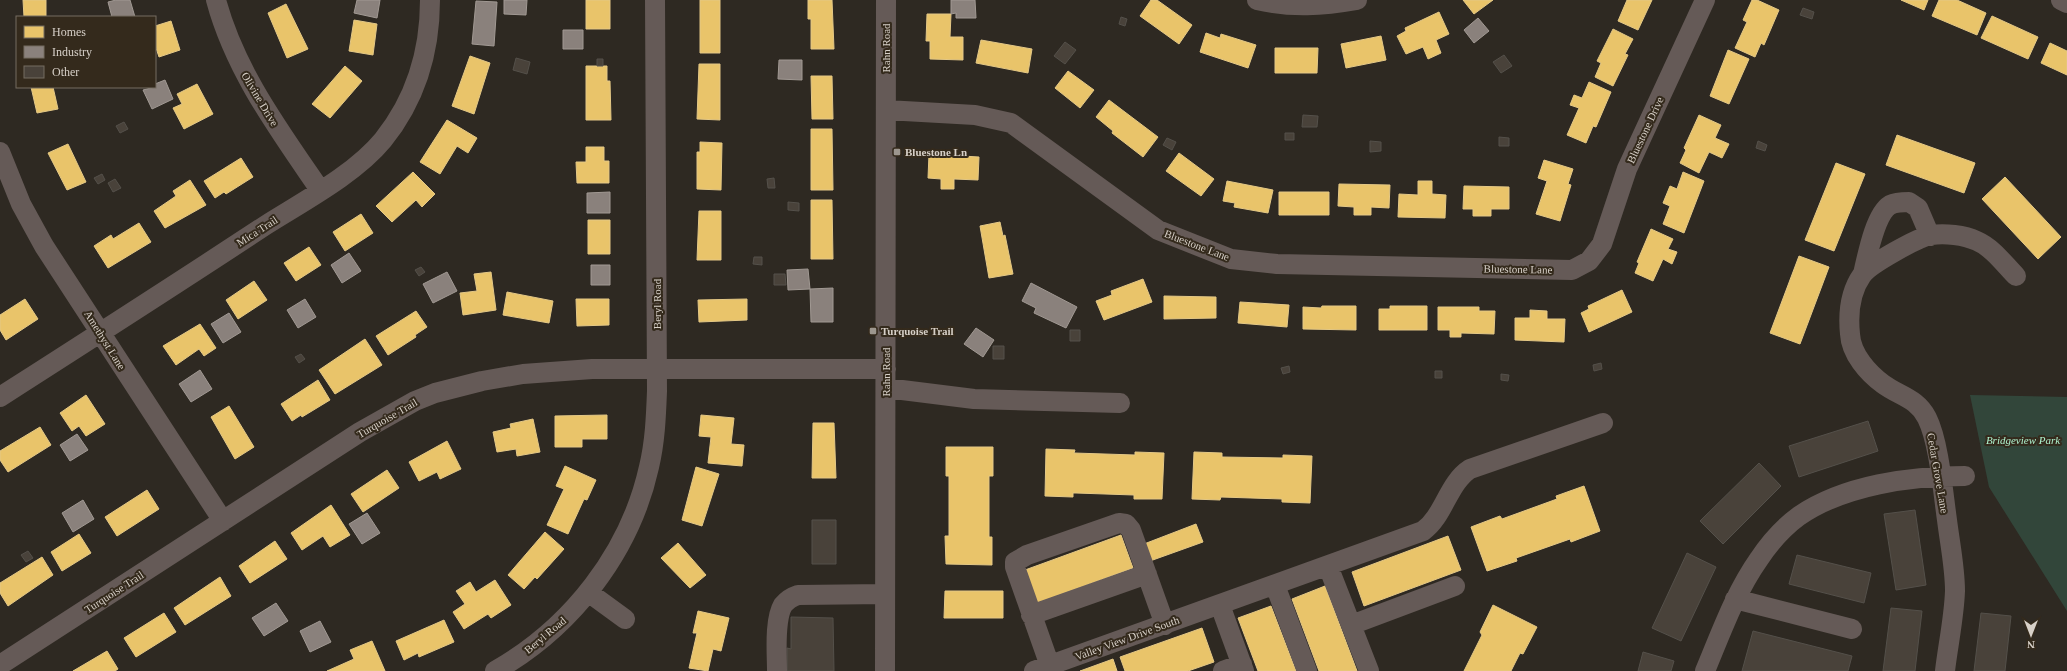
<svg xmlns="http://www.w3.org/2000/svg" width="2067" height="671" font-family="Georgia,serif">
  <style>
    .green { fill: #32463a }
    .homes { fill: #e9c46a; stroke: #e4c886 }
    .industry { fill: #8a817c; stroke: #a19993 }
    .building { fill: #49423a; stroke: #54504a }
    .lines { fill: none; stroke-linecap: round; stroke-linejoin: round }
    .minor { stroke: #655a57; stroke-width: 20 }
    .poi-dot { fill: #9c968e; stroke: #342a1c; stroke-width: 1.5 }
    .labels { text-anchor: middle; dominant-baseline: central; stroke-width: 4; stroke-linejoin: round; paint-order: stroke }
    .street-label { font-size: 11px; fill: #d7d0c8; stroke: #342a1c }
    .poi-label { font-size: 11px; font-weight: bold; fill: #d7d0c8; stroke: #342a1c; text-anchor: start }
    .park-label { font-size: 11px; font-style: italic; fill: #aef2ce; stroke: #342a1c }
  </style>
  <rect width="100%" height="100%" fill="#2e2922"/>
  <path class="green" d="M1970 395 2067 397V611L1989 487Z"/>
  <path class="homes" d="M23 0H46V17H24Z
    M586 0H610V29H586Z
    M700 0H720V53H700Z
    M808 0H832L834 49H811V19H808Z
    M1151 0H1157L1192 25 1179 44 1140 16Z
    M1463 0H1493L1474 14Z
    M1627 0H1652L1638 30 1618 21Z
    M1752 0H1757L1779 10 1764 45 1761 43 1755 57 1735 48 1747 22 1743 20Z
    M1901 0H1928L1924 10Z
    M1939 0H1957L1986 13 1977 35 1932 16Z
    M286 4 308 49 287 58 268 13Z
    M1439 12 1449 34 1436 40 1441 53 1428 59 1423 47 1406 54 1397 36 1406 31 1405 28Z
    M927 14H951L950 37H963V60L930 59V41H926Z
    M1992 16 2038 37 2028 59 1981 38Z
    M354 20 377 24 373 55 349 51Z
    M171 21 180 50 159 57 155 45V26Z
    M1613 29 1633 39 1625 54 1628 55 1613 86 1595 77 1601 63 1597 61Z
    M1206 33 1220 38 1221 34 1256 45 1248 68 1200 52Z
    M1381 36 1386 60 1346 68 1341 44Z
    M981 40 1032 49 1028 73 976 63Z
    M2050 43 2067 51V75L2041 63Z
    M1275 48H1318L1317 73H1275Z
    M1728 50 1749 59 1729 104 1710 96Z
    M470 56 490 63 474 114 452 106Z
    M699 64H720V120L697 119Z
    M345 66 362 81 330 118 312 104Z
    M586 66H607V81H610L611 120H586Z
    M1068 71 1094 90 1080 108 1055 88Z
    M811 76H832L833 119H812Z
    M1589 82 1611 92 1596 127 1593 126 1586 143 1567 135 1579 108 1570 105 1574 95 1582 98Z
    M197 84 213 114 184 129 173 108 182 104 177 94Z
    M31 87H53L58 109 37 113Z
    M1109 100 1158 137 1143 157 1112 133 1113 131 1096 117Z
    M1699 115 1721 125 1715 138 1729 144 1722 158 1709 152 1699 173 1680 163 1686 150 1684 148Z
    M447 120 477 138 468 153 457 146 440 174 420 162Z
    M811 129H832L833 190H811Z
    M1897 135 1975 163 1964 193 1886 165Z
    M700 142 722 143 721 190 697 189V152H700Z
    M68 144 86 182 67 190 48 153Z
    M586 147H604V161H609V183H577L576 162H586Z
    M1179 153 1214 179 1201 196 1166 171Z
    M929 154 979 157 978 180 954 179V189H941V179L928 178Z
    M241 158 253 177 226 194 224 192 215 198 204 181Z
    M1544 160 1573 169 1568 184 1571 185 1560 221 1536 214 1547 181 1538 178Z
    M1836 163 1865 174 1834 251 1805 240Z
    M413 172 435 194 422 207 416 200 392 222 376 206Z
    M1683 172 1704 181 1684 233 1663 224 1670 206 1663 203 1670 186 1677 189Z
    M2005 177 2061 237 2038 259 1982 199Z
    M190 180 206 205 165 228 154 211 176 196 173 191Z
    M1227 181 1273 190 1268 213 1234 207 1235 203 1223 201Z
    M1418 181H1432V194L1446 195 1445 218 1398 217 1399 194 1418 195Z
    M1339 184 1390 185 1389 208 1371 207V215H1354V207L1338 206Z
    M1464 186 1509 187V209H1491V216H1473V209H1463Z
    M1279 192H1329V215H1279Z
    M811 200H832L833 259H811Z
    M699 211H721V260H697Z
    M361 214 373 233 345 251 333 232Z
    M588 220H610V254H588Z
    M1000 222 1003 236 1005 235 1013 274 989 278 980 226Z
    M139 223 151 242 108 268 94 246 111 235 113 239Z
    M1651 229 1673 239 1668 249 1677 252 1672 264 1663 259 1653 281 1635 273 1639 263 1637 262Z
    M309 247 321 265 296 281 284 263Z
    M1799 256 1829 267 1800 344 1770 333Z
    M491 272 496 310 463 315 460 293 477 291 474 274Z
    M1143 279 1152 302 1104 320 1096 301 1112 295 1111 291Z
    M254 281 267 300 238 319 226 300Z
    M1622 290 1632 312 1589 332 1581 313 1589 309 1588 306Z
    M507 292 553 301 549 323 503 315Z
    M1164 296 1216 297V318L1164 319Z
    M25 299 38 319 6 340 0 330V315Z
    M576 299H609V325L577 326Z
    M747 299V320L699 322 698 300Z
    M1240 302 1289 305 1287 327 1238 323Z
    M1322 306H1356V330L1303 329V307L1321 308Z
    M1390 306H1427V330H1379V309H1390Z
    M1438 307H1479V311H1495L1494 334 1461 333V337H1450V330H1438Z
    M1530 310 1547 311V319H1565L1564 342 1515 340V318H1530Z
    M416 311 427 327 415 335 416 337 388 355 376 336Z
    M200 324 216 348 204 356 199 349 176 365 163 346Z
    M365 339 382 365 335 394 319 370Z
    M318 380 330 400 302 417 301 415 292 421 281 404Z
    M86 395 105 424 86 436 79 426 72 431 60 413Z
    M229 406 254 447 235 459 211 417Z
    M607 415V439H582V447H555V416Z
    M701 415 734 418 731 444 744 445 742 466 708 463 711 437 699 436Z
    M533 419 540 452 517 456 516 449 497 452 493 432 511 428 510 424Z
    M813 423H834L836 478H812Z
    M40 427 51 445 8 472 0 460V451Z
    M447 441 461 469 440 479 437 472 419 481 409 462Z
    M946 447H993V476H989V537H992V565L946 564 945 536H949V476H946Z
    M1046 449 1075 450 1074 453 1135 455V452L1164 453 1162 499H1134V495L1076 493H1073V497L1045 496Z
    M1194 452 1222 453V457L1283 458V455L1312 456 1310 503 1282 502V499L1221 497 1220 500 1192 499Z
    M565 466 596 480 587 500 584 499 568 534 547 525 564 489 556 486Z
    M696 467 719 474 702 526 682 520Z
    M387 470 399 488 363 512 351 494Z
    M1584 486 1600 531 1571 542 1570 539 1516 558 1517 561 1487 571 1471 527 1500 516 1502 519 1557 499 1556 496Z
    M147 490 159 509 117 536 105 517Z
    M331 505 350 535 330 547 323 536 302 550 291 533Z
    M1196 524 1203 542 1150 561 1144 544Z
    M545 532 564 549 537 579 535 577 524 589 508 575Z
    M79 534 91 553 62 571 51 552Z
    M1121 535 1133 568 1037 603 1025 570Z
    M1448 536 1461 570 1364 606 1352 572Z
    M275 541 287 559 250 583 239 566Z
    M678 543 706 575 690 588 661 558Z
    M42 557 53 575 8 606 0 593V583Z
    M220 577 231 596 185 625 174 608Z
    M495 580 511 605 491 618 488 614 464 629 453 612 465 604 456 591 470 582 476 592Z
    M1325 586 1357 671H1319L1292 599Z
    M945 591H1003V618H944Z
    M1493 605 1537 627 1523 654 1520 653 1511 671H1464L1482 635 1480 632Z
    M1271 606 1296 671H1258L1238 618Z
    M698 611 729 618 721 651 713 649 708 671 689 668 697 633H693Z
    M164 613 176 632 136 657 124 638Z
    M444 620 454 642 419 657 418 653 404 660 396 641Z
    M1202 628 1214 662 1188 671H1125L1120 657Z
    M372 641 385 671H327L354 659 350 650Z
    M107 651 118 669 115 671H73Z
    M1113 659 1117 671H1080Z"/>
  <path class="industry" d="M116 0H130L135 17H112L108 2Z
    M357 0H380L377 18 354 13Z
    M504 0H527L526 15 504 14Z
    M951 0H975L976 18H956V13L951 14Z
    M476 1 497 2 494 46 472 44Z
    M1478 18 1489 31 1474 43 1464 30Z
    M563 30H583V49H563Z
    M779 60H802V80L778 79Z
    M165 80 173 99 152 109 143 90 155 87V84Z
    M610 192V213H587V193Z
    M349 253 361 271 342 283 331 265Z
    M591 265H610V285H591Z
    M808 269 810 289 788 290 787 270Z
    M447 272 457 291 433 303 423 284Z
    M1031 283 1077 307 1066 328 1034 313 1036 308 1022 301Z
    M833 288V322H811L810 289Z
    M305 299 316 317 298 328 287 310Z
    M229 313 241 332 223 343 211 324Z
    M976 328 994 340 983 357 964 344Z
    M200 370 212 389 191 402 179 384Z
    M77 434 88 450 70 461 60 445Z
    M83 500 94 519 73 532 62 513Z
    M367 513 380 533 362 544 349 524Z
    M276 603 288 621 264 636 252 618Z
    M320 621 331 642 310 652 300 631Z"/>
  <path class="building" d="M1803 8 1814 12 1812 19 1800 15Z
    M1121 17 1127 19 1125 26 1119 24Z
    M1065 42 1076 50 1065 64 1054 56Z
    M1504 55 1512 66 1501 73 1493 62Z
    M516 58 530 62 527 74 513 70Z
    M597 59H603V66H597Z
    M1303 115 1318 116 1317 127H1302Z
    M124 122 128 129 120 133 116 126Z
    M1285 133H1294V140H1285Z
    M1499 137 1509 138V146H1499Z
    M1167 138 1176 142 1172 150 1163 145Z
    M1370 141 1381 142V151L1370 152Z
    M1758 141 1767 145 1765 151 1756 148Z
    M102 174 105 180 98 184 94 178Z
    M774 178 775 188H768L767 179Z
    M115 179 121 188 113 192 108 183Z
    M788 202 799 203V211L788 210Z
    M754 257H762V265L753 264Z
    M421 267 425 272 419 276 415 270Z
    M774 274H785L786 285H774Z
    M1070 330H1080V341H1070Z
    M993 346H1004V359H993Z
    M301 354 305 359 299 363 295 357Z
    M1601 363 1602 369 1594 371 1593 365Z
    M1289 366 1290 372 1283 374 1281 368Z
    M1435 371H1442V378H1435Z
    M1501 374 1509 375 1508 381 1501 380Z
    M1868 421 1878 451 1799 477 1789 446Z
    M1759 463 1781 486 1723 544 1700 521Z
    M1915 510 1926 585 1896 590 1884 514Z
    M812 520H836V564H812Z
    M28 551 33 558 26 562 21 555Z
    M1687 553 1716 567 1681 641 1652 628Z
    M1797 555 1871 573 1864 603 1789 584Z
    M1891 608 1922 611 1915 671H1883Z
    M1981 613 2011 616 2005 671H1974Z
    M791 617 833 618 834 671H787V648L791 649Z
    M1753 631 1852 656 1848 671H1742Z
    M1643 652 1674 661 1671 671H1638Z"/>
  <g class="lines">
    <path class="minor" d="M216 0C235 71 279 130 320 190
      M1257 0C1291 8 1323 6 1357 0
      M2061 0 2067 3
      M886 110 975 115 1011 123 1158 230 1231 259 1277 264 1572 270 1589 261 1602 244 1627 169 1705 0
      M0 152 21 204 44 246 223 521
      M1863 274C1867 257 1875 214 1890 205 1896 202 1903 202 1909 202L1918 208 1930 236
      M886 388 974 399 1120 403
      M0 397C89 340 178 283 266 225 304 201 355 174 383 140 416 99 430 52 430 0
      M1328 566 1369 671
      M1275 585 1307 671
      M588 592 625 619
      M1735 599 1852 629
      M1220 605 1244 671
      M1031 615 1147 574
      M1351 625 1455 586
      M0 665 360 432 415 401 435 393 482 381 523 374 592 369H886
      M1050 666 1015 567V562L1027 555 1119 523 1126 524 1131 530 1165 625
      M495 671C571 628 630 553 649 467 655 442 656 417 657 391L655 0
      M777 671C777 654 774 620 783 605 787 600 792 597 798 595L885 594
      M885 671 886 0
      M1034 671 1423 531C1444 516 1448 483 1470 469L1603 423
      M1223 671 1242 664
      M1705 671C1721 633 1735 593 1759 559 1769 544 1784 527 1799 516 1844 485 1911 476 1965 476
      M1945 671C1948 645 1954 618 1955 591 1955 568 1950 544 1947 520 1943 492 1939 442 1927 418 1917 398 1899 396 1883 384 1868 373 1851 354 1850 334 1848 314 1850 292 1862 275 1870 264 1917 238 1931 235 1945 233 1964 235 1977 241 1993 248 2004 264 2016 276"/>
  </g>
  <g class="poi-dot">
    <rect x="893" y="148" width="8" height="8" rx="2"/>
    <rect x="869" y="327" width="8" height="8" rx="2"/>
  </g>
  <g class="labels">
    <g class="street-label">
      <text transform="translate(886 48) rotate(-90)">Rahn Road</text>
      <text transform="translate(260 99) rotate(59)">Olivine Drive</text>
      <text transform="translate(1645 130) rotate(-65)">Bluestone Drive</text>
      <text transform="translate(257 231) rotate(-33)">Mica Trail</text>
      <text transform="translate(1197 245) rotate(21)">Bluestone Lane</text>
      <text transform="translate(1518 269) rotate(1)">Bluestone Lane</text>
      <text transform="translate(657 304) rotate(-90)">Beryl Road</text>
      <text transform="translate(105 340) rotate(58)">Amethyst Lane</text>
      <text transform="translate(886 372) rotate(-90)">Rahn Road</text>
      <text transform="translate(387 418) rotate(-30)">Turquoise Trail</text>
      <text transform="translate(1938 473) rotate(80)">Cedar Grove Lane</text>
      <text transform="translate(114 592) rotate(-33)">Turquoise Trail</text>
      <text transform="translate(545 635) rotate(-40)">Beryl Road</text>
      <text transform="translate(1127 638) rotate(-20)">Valley View Drive South</text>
    </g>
    <g class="poi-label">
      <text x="905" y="152">Bluestone Ln</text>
      <text x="881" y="331">Turquoise Trail</text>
    </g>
    <g class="park-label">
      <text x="2023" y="440">Bridgeview Park</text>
    </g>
  </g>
  <rect x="16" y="16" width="140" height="72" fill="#342a1c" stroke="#756c61"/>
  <rect x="24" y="26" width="20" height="12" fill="#e9c46a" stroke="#756c61"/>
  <text x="52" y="36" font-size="12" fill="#d7d0c8">Homes</text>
  <rect x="24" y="46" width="20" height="12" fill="#8a817c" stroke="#756c61"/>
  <text x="52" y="56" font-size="12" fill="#d7d0c8">Industry</text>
  <rect x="24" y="66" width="20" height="12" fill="#49423a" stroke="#756c61"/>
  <text x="52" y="76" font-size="12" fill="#d7d0c8">Other</text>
  <g transform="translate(2031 635) rotate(180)" stroke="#342a1c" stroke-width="3" paint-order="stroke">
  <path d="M0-3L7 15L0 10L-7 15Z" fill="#d7d0c8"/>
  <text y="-6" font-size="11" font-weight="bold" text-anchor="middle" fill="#d7d0c8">N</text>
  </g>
</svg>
